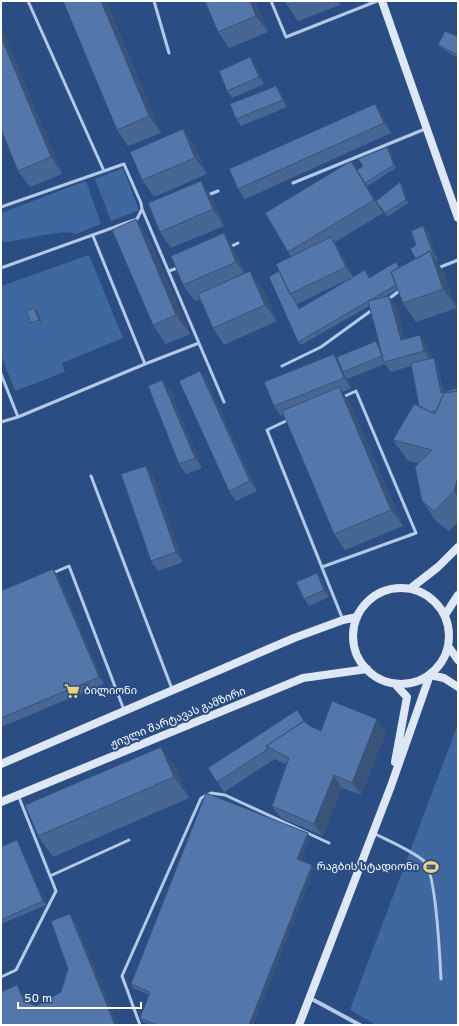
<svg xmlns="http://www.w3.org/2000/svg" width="459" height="1026" font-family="Overpass,'Noto Sans Georgian',sans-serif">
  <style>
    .green { fill: #3f67a0 }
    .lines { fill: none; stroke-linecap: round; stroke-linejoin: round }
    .lane { stroke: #b4c9e7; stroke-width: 3 }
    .street { stroke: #b4c9e7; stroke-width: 4 }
    .secondary { stroke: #dde7f6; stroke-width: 8 }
    .wall { fill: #476693 }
    .shaded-wall { fill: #3a5378 }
    .building { fill: #5377ab; stroke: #3a5378 }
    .labels { text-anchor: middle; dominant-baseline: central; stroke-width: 4; stroke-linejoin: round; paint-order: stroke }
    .poi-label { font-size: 11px; fill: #fff; stroke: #2a4e84; text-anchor: start }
    .street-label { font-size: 11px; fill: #fff; stroke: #2a4e84 }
  </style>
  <rect width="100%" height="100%" fill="#2a4e84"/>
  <path class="green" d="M123 168 139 210 111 221 95 179Z
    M86 181 101 224 76 234C60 228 23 241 4 242L1 239V213Z
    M89 255 123 338 62 363 65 372 15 391 1 355V286Z
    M458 724V1025H376L350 1010Z"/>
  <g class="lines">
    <path class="lane" d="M28 1 104 171
      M154 1 169 53
      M271 1 286 37 377 1
      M293 183 425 129
      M208 195 218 191
      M1 207 124 164 141 203 142 209 137 219 1 268
      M142 209 224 402
      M230 247 238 243
      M438 268 458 260
      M169 271 180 267
      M387 300 402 289
      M145 364 199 343
      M282 366 321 347 372 310
      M1 374 18 417 145 364 93 236
      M288 420 267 430 343 620
      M1 422 18 417
      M91 476 172 689
      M322 567 416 533 356 391 343 397
      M53 573 69 566 124 710
      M373 833C389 841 411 850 424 861 436 870 440 960 441 979
      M50 876 129 840
      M1 977 16 970 56 891 18 795
      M140 1025 122 976 201 798 211 793 225 795 329 843"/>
    <path class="street" d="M310 998 360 1025"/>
    <path class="secondary" d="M382 1 458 218
      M411 588 438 567 458 547
      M353 636a48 48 0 1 1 96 0a48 48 0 1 1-96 0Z
      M445 615 458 595
      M448 646 458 660
      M430 675 444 678 458 687
      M395 684 407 697 395 762
      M1 764 294 638 343 620 357 617
      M1 802 303 678 367 669
      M299 1025 391 786 430 675"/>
  </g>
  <path class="wall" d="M106 1 161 133 128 146 117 130Z
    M205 1H255L268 32 229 48 218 32Z
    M285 1H338L340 5 298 21 287 5Z
    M1 26 62 174 30 187 18 171 1 129Z
    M458 37V58L441 48 438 45Z
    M255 64 264 84 232 98 227 91Z
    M276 86 281 93 287 107 241 126 236 119Z
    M375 104 382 114 391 133 245 199 238 189Z
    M194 145 207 174 154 197 142 180Z
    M387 147 390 150 396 168 367 186 376 201 403 186 408 203 387 217 377 202 383 213 335 242 338 247 353 277 297 304 299 308 370 277 399 267 416 259V245L423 226 428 233 438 260 436 261 443 271 457 308 416 322 403 303 398 289 384 297 396 306 405 339 427 345 431 359 437 362 443 392 458 388V522L449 531 436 521 422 501 418 463 408 461 393 440 419 406 411 366 391 372 385 364 347 379 351 388 342 392 350 403 403 526 345 550 334 534 284 415 281 416 274 406 337 357 380 346 369 306 301 345 298 342 279 271 291 257 288 252 351 161 357 170Z
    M212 197 224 226 171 248 160 232Z
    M136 219 149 239 190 334 166 344 153 325Z
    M235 250 245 273 262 287 277 321 224 345 213 328 200 299 195 301 183 285Z
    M37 311 42 323 34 326 31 323Z
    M200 371 207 381 257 491 236 501 229 491Z
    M162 380 170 390 202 468 186 474 179 464Z
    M153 476 183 562 158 571 151 561Z
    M53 569 58 576 104 684 1 727V591Z
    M317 573 322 580 329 597 309 606 304 599Z
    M305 722 310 726 321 731 386 732 361 795 342 788 323 836 281 818 272 806 287 765 275 759 224 792 208 768Z
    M176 768 189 798 53 857 38 836Z
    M310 837 301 860 314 869 253 1025H151L143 1022 140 1018 150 995 133 988 131 984Z
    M17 840 19 844 46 905 1 924V847Z"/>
  <path class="shaded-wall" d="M101 1H106L161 133 149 116Z
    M250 1H255L268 32 256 16Z
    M1 26 62 174 51 157 1 37Z
    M250 57 255 64 264 84 259 77Z
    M276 86 281 93 287 107 283 100Z
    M375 104 382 114 391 133 384 123Z
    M183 129 194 145 207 174 195 158Z
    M387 147 390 150 396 168 394 165Z
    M351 161 360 174 383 213 374 200Z
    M201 181 212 197 224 226 213 209Z
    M400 182 403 186 408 203 406 200Z
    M136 219 149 239 190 334 176 315Z
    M423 226 428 233 438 260 433 253Z
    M224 233 235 250 248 278 236 262Z
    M331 237 338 247 353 277 346 267Z
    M430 251 443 271 457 308 443 289Z
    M250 271 262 287 277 321 265 305Z
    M389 296 396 306 408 350 401 340Z
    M34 308 37 311 42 323 39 320Z
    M420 335 427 345 431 361 424 351Z
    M334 354 341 364 343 372 347 379 351 388 344 378Z
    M434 358 437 362 443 397 441 393Z
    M200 371 207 381 257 491 250 481Z
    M162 380 170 390 202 468 195 458Z
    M339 387 350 403 403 526 391 510Z
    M146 466 153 476 183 562 176 552Z
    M458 477V497L454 491Z
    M53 569 58 576 104 684 99 677Z
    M317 573 322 580 329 597 324 590Z
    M377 719 386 732 361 795 352 783Z
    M161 747 176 768 189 798 174 777Z
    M334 775 342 788 323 836 314 824Z
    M308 833 310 837 300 863 297 859Z
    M17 840 19 844 46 905 43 901Z
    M312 865 314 869 253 1025H249Z
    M70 914 77 924 118 1025H115Z
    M17 985 24 995 31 1011 24 1001Z"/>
  <path class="building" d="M63 1H101L149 116 117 130Z
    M205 1H250L256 16 218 32Z
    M285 1H296L287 5Z
    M445 31 458 37V55L438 45Z
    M1 37 51 157 18 171 1 129Z
    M250 57 259 77 227 91 219 71Z
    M276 86 283 100 236 119 230 104Z
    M375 104 384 123 238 189 229 169Z
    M183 129 195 158 142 180 130 152Z
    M387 147 394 165 365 183 357 170 363 166 358 159Z
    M351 161 374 200 288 252 265 213Z
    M201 181 213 209 160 232 148 203Z
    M400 182 406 200 385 213 376 201Z
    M136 219 176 315 153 325 112 230Z
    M423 226 433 253 432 254 430 251 416 259 410 249 416 245 411 231Z
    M224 233 236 262 183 285 171 256Z
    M331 237 346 267 290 294 276 264Z
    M430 251 443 289 403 303 391 272Z
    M396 262 399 267 391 272 396 285 298 342 269 277 279 271 290 294 295 301 299 309 365 270 369 278Z
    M250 271 265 305 213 328 198 294Z
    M389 296 401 340 420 335 424 351 384 362 368 301Z
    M34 308 39 320 31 323 26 311Z
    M376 341 382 356 343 372 337 357Z
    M334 354 344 378 274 406 264 382Z
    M434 358 441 393 458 388V391L444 393 436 411 431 412 419 406 411 363Z
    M200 371 250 481 229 491 179 381Z
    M162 380 195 458 179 464 148 386Z
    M339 387 391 510 334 534 282 411Z
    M458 391V477L454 491 434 511 422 501 415 467 432 450 393 440 414 404 435 414 444 393Z
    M146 466 176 552 151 561 121 474Z
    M53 569 99 677 1 718V591Z
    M317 573 324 590 304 599 296 582Z
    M332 701 377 719 352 783 334 775 314 824 272 806 289 758 266 746 304 721 310 726 321 731Z
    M297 710 304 721 266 746 268 749 217 782 208 768Z
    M161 747 174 777 38 836 25 805Z
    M206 793 308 833 297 859 312 865 249 1025H235L233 1024 232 1025H157L140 1018 150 992 131 984Z
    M17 840 43 901 1 920V847Z
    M70 914 115 1025H1V992L17 985 24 1001 36 1006 61 992 68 969 51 921Z"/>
  <defs>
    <symbol id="supermarket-bare" viewBox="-9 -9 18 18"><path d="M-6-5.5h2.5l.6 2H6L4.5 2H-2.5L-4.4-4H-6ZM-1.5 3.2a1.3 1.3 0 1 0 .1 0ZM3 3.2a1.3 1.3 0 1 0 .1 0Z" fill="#edd17c" stroke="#2a4e84" stroke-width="2.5" paint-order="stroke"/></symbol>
    <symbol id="stadium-bare" viewBox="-9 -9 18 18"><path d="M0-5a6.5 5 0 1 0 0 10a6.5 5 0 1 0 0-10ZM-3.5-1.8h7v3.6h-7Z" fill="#edd17c" stroke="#2a4e84" stroke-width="2.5" paint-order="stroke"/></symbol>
  </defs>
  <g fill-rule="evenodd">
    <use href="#supermarket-bare" x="61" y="680" width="22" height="22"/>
    <use href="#stadium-bare" x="420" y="856" width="22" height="22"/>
  </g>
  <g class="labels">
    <g class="poi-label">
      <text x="84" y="691">ბილიონი</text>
      <text x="419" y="867" text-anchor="end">რაგბის სტადიონი</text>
    </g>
    <g class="street-label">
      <text transform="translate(178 718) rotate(-22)">ჟიული შარტავას გამზირი</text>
    </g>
  </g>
  <rect width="459" height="1026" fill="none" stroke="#ffffff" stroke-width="4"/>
  <path d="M18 1002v6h123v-6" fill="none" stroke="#ffffff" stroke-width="2"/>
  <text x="24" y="1002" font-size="12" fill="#ffffff" stroke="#2a4e84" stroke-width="3" paint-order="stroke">50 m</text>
</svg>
